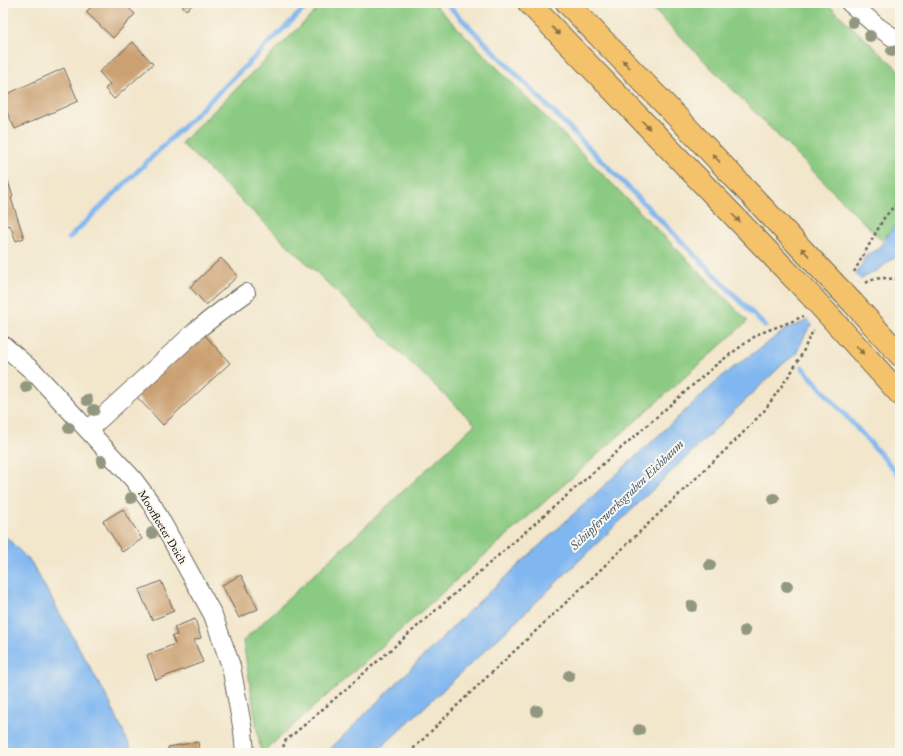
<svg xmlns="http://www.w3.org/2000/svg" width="903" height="756" font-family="'IM FELL Great Primer',serif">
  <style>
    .green { fill: #8bca82; stroke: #54734f }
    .water { fill: #81b7f0; stroke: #4e6a86 }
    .pier { fill: #f2e6cb }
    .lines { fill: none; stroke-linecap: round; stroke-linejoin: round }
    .stream { stroke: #81b7f0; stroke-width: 5 }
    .building { fill: #cba072 }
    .minor-casing { stroke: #676359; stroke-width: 20 }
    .highway-casing { stroke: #676359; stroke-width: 24 }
    .path { stroke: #676359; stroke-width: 2.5; stroke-dasharray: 3 3; stroke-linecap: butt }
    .minor { stroke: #fff; stroke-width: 18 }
    .highway { stroke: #f4c26a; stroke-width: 22 }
    .highway-bridge-casing { stroke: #676359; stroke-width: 24; stroke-linecap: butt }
    .highway-bridge { stroke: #f4c26a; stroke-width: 22 }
    .tree { fill: #92987f }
    .oneway { fill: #886f43 }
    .labels { text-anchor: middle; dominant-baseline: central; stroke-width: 4; stroke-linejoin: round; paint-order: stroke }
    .street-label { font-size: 11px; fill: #1c1c1c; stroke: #fbf7ec }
    .water-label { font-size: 12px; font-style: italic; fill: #445a71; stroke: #fbf7ec }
  </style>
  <rect width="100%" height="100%" fill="#fbf7ec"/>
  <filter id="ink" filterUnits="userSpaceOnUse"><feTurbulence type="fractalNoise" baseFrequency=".025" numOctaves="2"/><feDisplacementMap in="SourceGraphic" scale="8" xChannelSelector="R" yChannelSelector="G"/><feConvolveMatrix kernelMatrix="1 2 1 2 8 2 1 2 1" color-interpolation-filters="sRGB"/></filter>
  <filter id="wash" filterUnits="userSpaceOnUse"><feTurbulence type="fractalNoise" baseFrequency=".012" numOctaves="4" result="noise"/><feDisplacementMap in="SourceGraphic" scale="16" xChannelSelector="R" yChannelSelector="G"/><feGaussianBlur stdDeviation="0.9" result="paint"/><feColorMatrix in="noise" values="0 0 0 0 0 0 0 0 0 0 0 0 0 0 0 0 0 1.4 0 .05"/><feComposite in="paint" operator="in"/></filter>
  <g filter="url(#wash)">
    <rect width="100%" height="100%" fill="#f2e6cb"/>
    <path class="green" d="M324 3H433L748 321 262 753H261L243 641 475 424 181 143Z
      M647 3H826L900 71V221L890 232 881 240Z"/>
    <path class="water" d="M900 221V256L890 260 880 269 861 279 808 329 796 354 784 363 503 634 375 753H331V748L472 608 727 372 788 328 804 322 807 319 856 275 867 254 877 250 890 232Z
      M3 534 31 562 109 701 133 753H3Z"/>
    <path class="pier" d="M854 273 862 282 814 326 806 317Z"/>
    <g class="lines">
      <path class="stream" d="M446 3 765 326
        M69 238 310 3
        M802 367 900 476"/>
    </g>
    <g id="blocks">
      <path class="building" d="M95 3H123L135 14 113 38 86 12Z
        M180 3H195L186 10Z
        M133 42 153 64 114 99 105 89 110 84 99 72Z
        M64 68 78 101 15 129 3 103V96Z
        M3 165 13 197 11 198 24 238 16 241 10 225 3 227Z
        M221 258 238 276 206 305 190 287Z
        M204 334 230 363 163 425 136 396Z
        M123 509 142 539 122 552 103 521Z
        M241 575 258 609 239 618 222 585Z
        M161 581 174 611 152 620 139 590Z
        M195 619 201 638 194 640 203 662 156 680 147 655 175 644 172 636 177 635 174 627Z
        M198 742 200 753H169L168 747Z"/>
    </g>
  </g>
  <g filter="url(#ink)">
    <use href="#blocks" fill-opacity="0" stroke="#676359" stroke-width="1"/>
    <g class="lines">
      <defs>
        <path id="minor" d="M850 3 878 27 900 42
          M3 345 36 374 133 479 153 506 213 615 231 666 243 731 245 753
          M88 430 198 329 225 308 246 293"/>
        <path id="highway" d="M529 3 813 298
          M567 3 682 122 832 281
          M853 303 900 355
          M834 321 900 394"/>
      </defs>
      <use href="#minor" class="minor-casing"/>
      <use href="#highway" class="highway-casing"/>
      <path class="path" d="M854 272 884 218 900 199
        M866 283C877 276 888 278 900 280
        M283 753 284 742 315 716 717 364 758 334 793 321 803 316
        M409 753 468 695 576 593 738 438 764 411 792 371 803 352 809 338 814 330"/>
      <use href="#minor" class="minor"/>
      <use href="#highway" class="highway"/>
      <defs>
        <path id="highway-bridge" d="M832 281 853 303
          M813 298 834 321"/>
      </defs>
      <use href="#highway-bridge" class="highway-bridge-casing"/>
      <use href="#highway-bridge" class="highway-bridge"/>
    </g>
    <g class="tree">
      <circle cx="853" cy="22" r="6"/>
      <circle cx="870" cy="36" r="6"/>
      <circle cx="892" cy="51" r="6"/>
      <circle cx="26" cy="387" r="6"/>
      <circle cx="87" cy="400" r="6"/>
      <circle cx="94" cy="410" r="6"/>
      <circle cx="69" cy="428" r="6"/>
      <circle cx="102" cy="461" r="6"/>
      <circle cx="131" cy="498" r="6"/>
      <circle cx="774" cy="499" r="6"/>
      <circle cx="152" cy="533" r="6"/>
      <circle cx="710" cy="565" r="6"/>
      <circle cx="787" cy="586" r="6"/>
      <circle cx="692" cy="606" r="6"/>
      <circle cx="745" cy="631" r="6"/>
      <circle cx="569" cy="676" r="6"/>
      <circle cx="537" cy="711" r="6"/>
      <circle cx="639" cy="730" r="6"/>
    </g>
    <defs><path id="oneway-solid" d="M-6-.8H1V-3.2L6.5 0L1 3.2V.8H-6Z"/></defs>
    <g class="oneway">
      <use href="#oneway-solid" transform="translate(556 31) rotate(46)"/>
      <use href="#oneway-solid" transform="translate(626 64) rotate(-134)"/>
      <use href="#oneway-solid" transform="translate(646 125) rotate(46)"/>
      <use href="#oneway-solid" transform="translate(716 158) rotate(-133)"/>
      <use href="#oneway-solid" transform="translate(736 218) rotate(46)"/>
      <use href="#oneway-solid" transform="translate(805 252) rotate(-133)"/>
      <use href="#oneway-solid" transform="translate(860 350) rotate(48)"/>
    </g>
  </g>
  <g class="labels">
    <g class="street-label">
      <text transform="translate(162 527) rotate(59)">Moorfleeter Deich</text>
    </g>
    <g class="water-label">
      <text transform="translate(627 495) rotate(-44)">Schüpferwerksgraben Eichbaum</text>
    </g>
  </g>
  <rect width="903" height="756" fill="none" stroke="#fbf7ec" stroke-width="16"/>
</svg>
